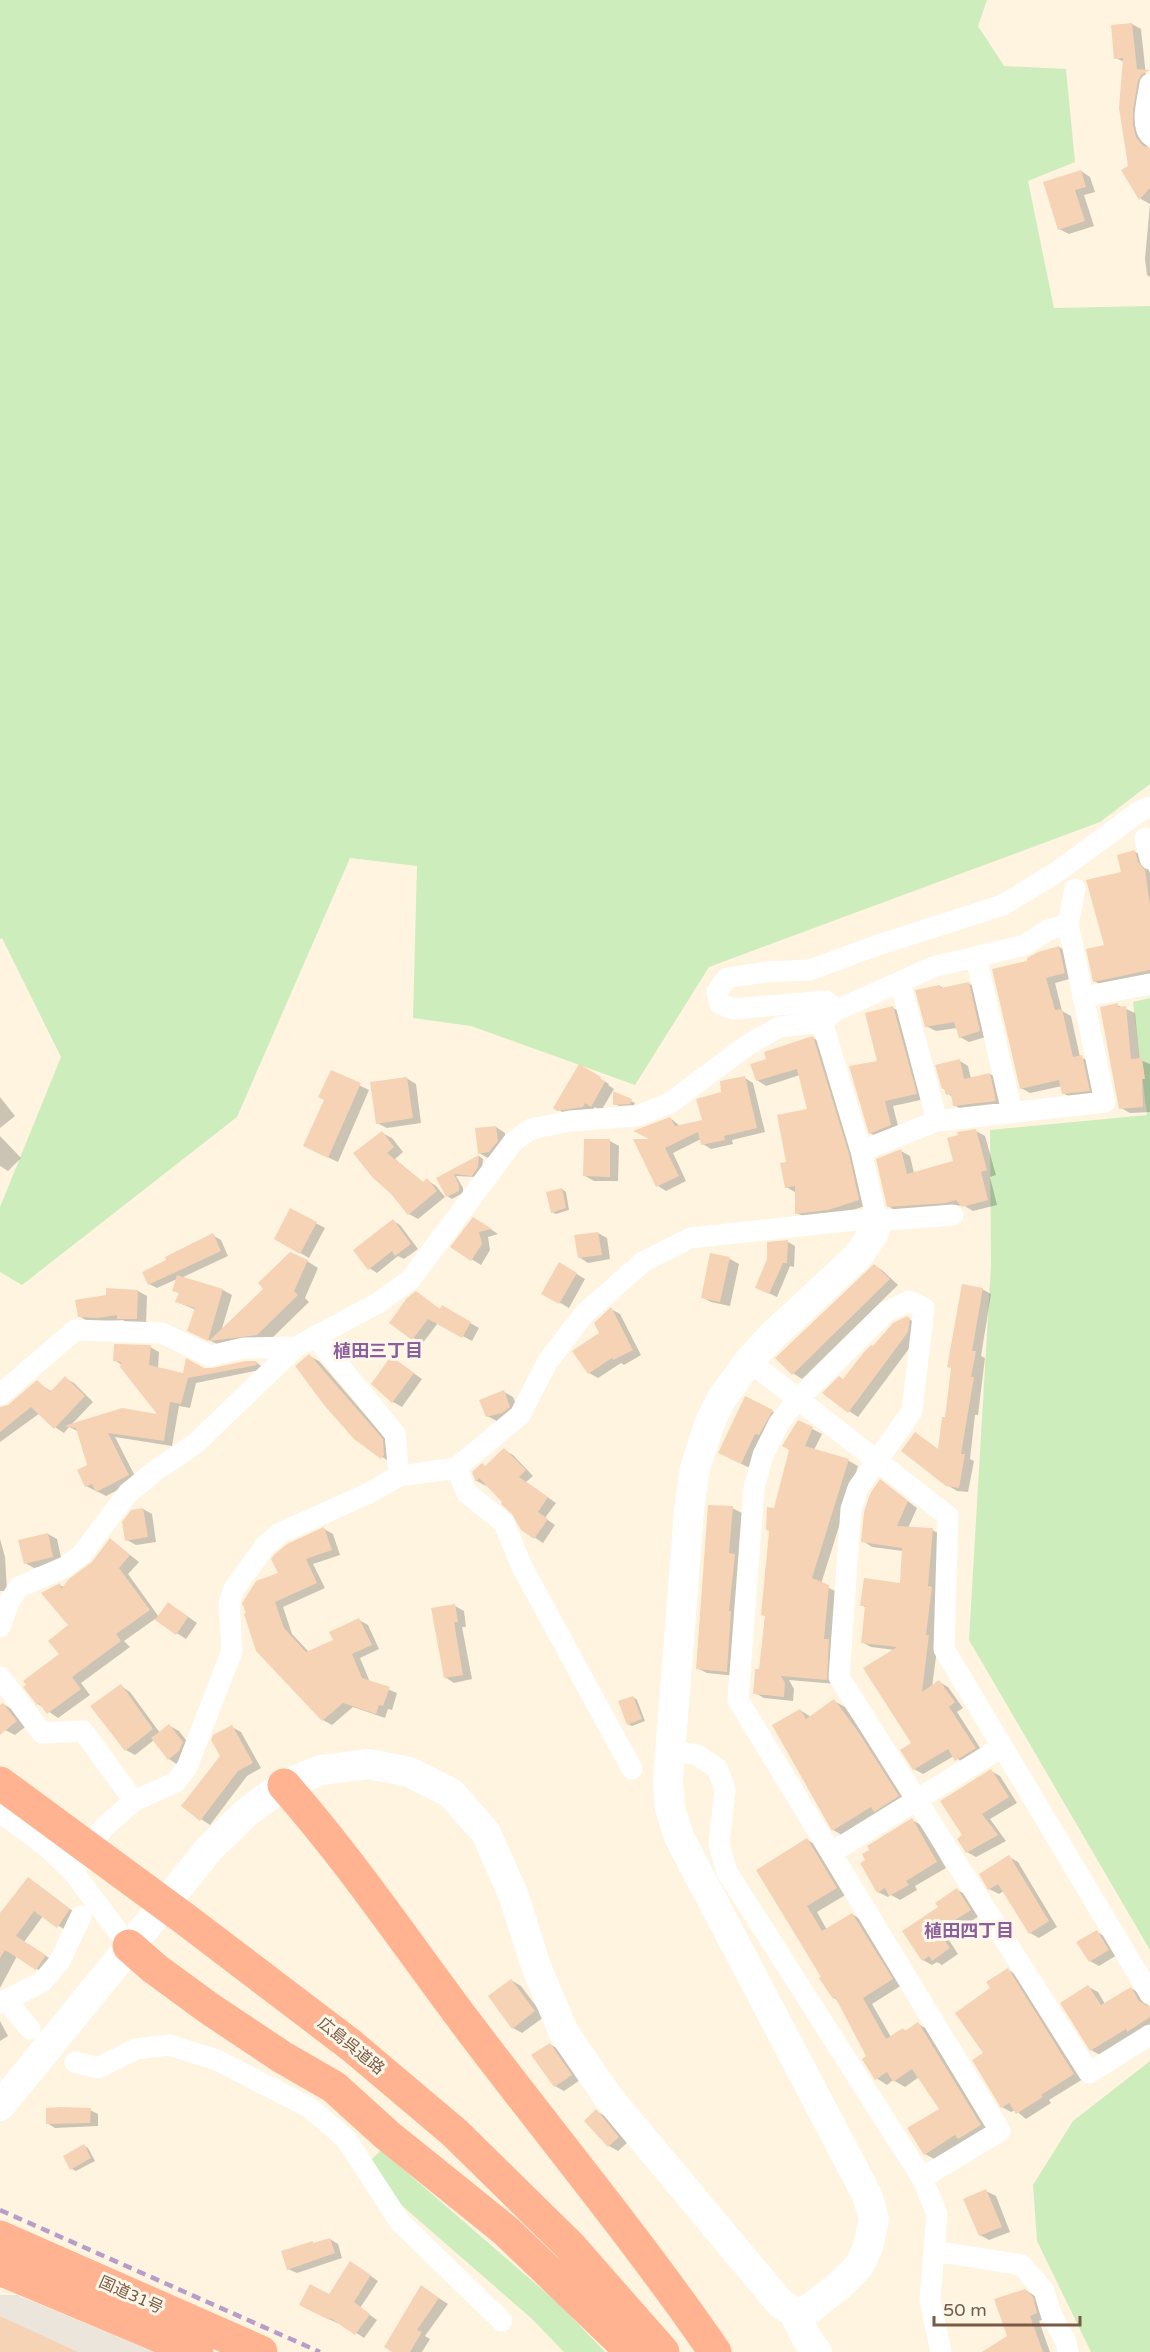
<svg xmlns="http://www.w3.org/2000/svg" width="1150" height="2352" font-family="'Varela Round','Noto Sans JP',sans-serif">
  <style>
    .industrial { fill: #ece5dc }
    .green { fill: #ceedbd }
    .shadow { fill: #0003 }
    .building { fill: #f7d3b5 }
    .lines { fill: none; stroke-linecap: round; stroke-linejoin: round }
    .street { stroke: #fff; stroke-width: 21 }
    .secondary { stroke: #fff; stroke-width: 30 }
    .highway { stroke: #ffb391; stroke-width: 33 }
    .rail { stroke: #b79ec8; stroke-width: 4.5; stroke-dasharray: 9 6; stroke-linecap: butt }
    .labels { text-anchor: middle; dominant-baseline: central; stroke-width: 6; stroke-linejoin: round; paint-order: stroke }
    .street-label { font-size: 16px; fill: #785a45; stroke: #fff7e9 }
    .neighbourhood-label { font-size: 18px; font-weight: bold; fill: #8b5f9c; stroke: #fff7e9 }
  </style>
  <rect width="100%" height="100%" fill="#fef4e0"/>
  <path class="industrial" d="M0 2295H17L154 2352H0Z"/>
  <path class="green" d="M0 0H987L978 26 1004 66 1066 69 1075 162 1028 181 1054 308 1150 306V784L1100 822 709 967 635 1085 471 1026 413 1018 417 866 350 858 237 1117 22 1285 0 1272V1207L61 1057 2 938 0 939Z
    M1150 998V1950L969 1640 991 1265 990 1130 1147 1115 1133 1002Z
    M1150 2061V2352H1091L1037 2241 1033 2185 1073 2121Z
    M381 2150 559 2304 605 2352H564L531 2318 399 2203 371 2160Z"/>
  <path class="shadow" d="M1132 24 1141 29 1146 76 1145 144 1150 149V277L1147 275 1145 259 1150 204 1141 199 1124 170 1130 167 1124 62 1116 58Z
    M1081 171 1090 177 1095 192 1084 195 1094 226 1069 234 1059 229Z
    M1135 852 1144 857 1150 873V977L1103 986 1094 981 1106 946 1123 873Z
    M1059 947 1068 952 1073 978 1055 983 1062 1011 1071 1016 1080 1057 1091 1062 1098 1095 1072 1098 1063 1093 1062 1086 1030 1093 1021 1088 1029 962Z
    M968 983 978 989 989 1036 969 1042 960 1037 957 1028 936 1031 926 1026 940 986 945 989Z
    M1117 1005 1135 1013 1140 1060 1150 1064V1112L1130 1113 1121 1108Z
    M893 1008 902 1013 925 1099 893 1106 899 1130 879 1138 870 1133Z
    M813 1038 822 1043 868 1205 838 1215 806 1218 797 1213 795 1192 786 1187 788 1163 809 1110 800 1075 766 1086 757 1080Z
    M960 1061 968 1066 971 1079 990 1074 998 1079 1004 1106 963 1110 954 1105 952 1097 943 1088Z
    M579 1066 609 1084 608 1085 614 1089 601 1111 595 1107 592 1112 568 1115 555 1108Z
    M332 1072 369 1090 338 1162 314 1151Z
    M406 1078 416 1084 421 1123 387 1128 377 1123Z
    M745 1078 753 1083 765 1132 732 1140 733 1144 711 1149 703 1144 701 1139 673 1153 686 1181 666 1191 658 1186 654 1141 670 1118 680 1126 703 1121 722 1093Z
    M0 1097 15 1116 0 1128Z
    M631 1101 635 1103 634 1105 619 1106 615 1104Z
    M496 1127 505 1133 506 1147 488 1158 479 1153Z
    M976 1131 985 1136 996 1175 990 1177 997 1205 973 1211 963 1205 898 1212 888 1206 901 1151 910 1156 914 1173 955 1162Z
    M382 1133 392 1138 403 1152 395 1159 424 1183 427 1180 436 1186 445 1197 418 1219 409 1214 392 1193Z
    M0 1136 21 1158 8 1171 0 1166Z
    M610 1141 619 1146 618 1181H594L585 1176Z
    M479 1156 483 1159 482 1170 477 1177 456 1176 463 1188V1193L452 1199 447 1196 438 1178Z
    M562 1189 566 1192 569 1210 556 1214 552 1212Z
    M291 1210 325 1228 309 1258 276 1239Z
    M393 1221 400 1225 418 1249 404 1259 398 1256 377 1273 369 1268Z
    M483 1224 498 1234 488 1237 490 1250 481 1265 452 1247Z
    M598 1233 607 1238 610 1259 588 1263 579 1257Z
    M212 1235 221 1240 228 1256 181 1278 223 1290 232 1295 221 1332 307 1261 318 1268 305 1298 309 1302 269 1341 217 1344 198 1335 196 1310 177 1302 180 1294 174 1290 177 1279 157 1288 149 1284Z
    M788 1242 795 1246 794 1267 790 1266 777 1297 764 1291 769 1244Z
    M730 1259 739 1264 730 1306 711 1302 702 1297Z
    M560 1264 585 1279 569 1308 543 1293Z
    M874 1265 883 1271 898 1285 802 1379 793 1373Z
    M982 1289 991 1294 981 1356 985 1358 978 1415H975L970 1459 974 1461 968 1492 957 1491 947 1485 916 1434 939 1450Z
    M138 1291 147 1296 146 1324 127 1323 123 1320 89 1322 79 1316Z
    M442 1307 479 1328 472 1341 438 1323 422 1344 391 1322 441 1310Z
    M611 1309 620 1314 641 1355 624 1365 621 1363 598 1378 589 1373 601 1333Z
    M907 1318 919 1325 917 1338 858 1417 849 1411 843 1381 873 1348Z
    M150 1347 159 1352 158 1368 184 1375 204 1369 212 1370 256 1362 265 1369 196 1383 190 1408 179 1406 172 1446 115 1437 137 1480 106 1496 86 1486 89 1466 78 1431 69 1427 64 1433 55 1427 40 1413 0 1442V1409L9 1406 37 1382 52 1392 65 1378 74 1383 93 1402 71 1425 160 1416 122 1365 114 1360Z
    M309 1356 319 1361 392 1446 391 1463 355 1438Z
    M392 1358 422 1379 402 1407 393 1402Z
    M504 1392 513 1397 519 1411 497 1421 487 1416Z
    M745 1398 781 1416 750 1468 729 1458Z
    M799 1422 822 1434 814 1450 849 1461 858 1466 821 1584 837 1592 836 1684 789 1680 794 1689 793 1701 764 1698 755 1693 760 1671 775 1509Z
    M504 1450 513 1455 533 1476 526 1482 556 1503 545 1518 555 1525 543 1543 522 1529 514 1513 487 1484 486 1486 477 1481 473 1472 486 1467Z
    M889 1487 917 1508 908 1528 932 1530 942 1535 938 1642 932 1687 939 1682 948 1687 963 1708 957 1712 984 1754 966 1765 954 1756 923 1774 914 1769 913 1743 895 1650 871 1647 862 1642 866 1608 862 1605 901 1584 903 1551 872 1547 863 1541Z
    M732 1508 742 1513 736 1676 707 1673 697 1668Z
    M143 1509 152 1514 156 1542 136 1545 127 1540Z
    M324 1529 333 1534 340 1555 313 1564 325 1588 283 1607 292 1634 309 1652 335 1641 359 1620 368 1625 379 1649 360 1658 370 1682 397 1693 392 1710 388 1709 385 1718 353 1707 332 1725 323 1720 257 1650 280 1574Z
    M48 1534 57 1539 62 1562 34 1568 25 1563Z
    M0 1539 5 1557 7 1591H0Z
    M111 1540 139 1562 128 1574 159 1617 177 1609 197 1623 186 1639 155 1619 124 1641 130 1647 81 1683 90 1695 58 1718 38 1704 61 1655 71 1625 59 1585 64 1587 93 1563Z
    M455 1606 464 1611 466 1627H462L472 1679 454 1683 445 1677Z
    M121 1686 130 1692 160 1733 170 1726 179 1731 192 1748 178 1765 169 1759 154 1740 135 1755 126 1750Z
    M633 1697 637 1700 645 1721 632 1726 628 1724Z
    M834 1701 845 1707 909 1802 844 1836 833 1830 800 1710 811 1717Z
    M3 1704 13 1710 25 1727 15 1735 5 1730 0 1723V1707Z
    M232 1727 241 1732 261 1768 247 1776 210 1825 201 1819Z
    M991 1771 1000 1776 1017 1803 990 1819 1006 1841 976 1857 967 1852 964 1836Z
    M912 1820 921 1825 946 1868 915 1886 917 1890 900 1900 891 1895 888 1897 878 1892Z
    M807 1840 818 1846 847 1894 817 1912 827 1930 852 1914 863 1921 902 1985 872 2004 891 2037 903 2029 906 2031 918 2024 929 2030 991 2131 936 2160 925 2154 941 2109 919 2077 905 2087 893 2080 887 2085 876 2078 868 2057 838 2001 834 1998 759 1870Z
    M1009 1857 1018 1862 1057 1927 1039 1938 1030 1933 1004 1891 999 1894 989 1889Z
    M37 1884 78 1915 67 1931 43 1916 24 1942 54 1961 45 1974 17 1956 0 1988V1914Z
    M957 1890 967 1895 979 1916 947 1937 958 1954 942 1965 937 1962 932 1965 923 1960 940 1908Z
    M1097 1932 1106 1937 1117 1955 1099 1966 1090 1961Z
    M1008 1970 1017 1975 1083 2079 1049 2100 1051 2103 1026 2119 1015 2110 1011 2112 1002 2107 985 2053Z
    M511 1980 521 1986 544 2017 522 2033 513 2028Z
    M1088 1987 1098 1992 1105 2004 1131 1988 1140 1994 1150 2008V2028L1100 2055 1091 2050Z
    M0 2021 8 2036 0 2041Z
    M550 2044 559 2050 580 2080 564 2091 555 2086Z
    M90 2110 98 2114V2126L55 2128 47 2123Z
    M596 2111 605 2116 627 2143 618 2151 609 2146Z
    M84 2146 88 2148 95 2161 76 2171 72 2169Z
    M986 2191 996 2196 1010 2232 989 2240 980 2235Z
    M330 2239 338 2244 342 2258 297 2273 288 2269 312 2242 315 2244Z
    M358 2267 378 2281 360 2308 377 2320 364 2338 338 2321 337 2323 309 2309 329 2296Z
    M422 2287 448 2304 425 2336 430 2339 422 2352H395Z
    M1025 2290 1035 2296 1046 2318 1039 2321 1050 2352H985L1009 2337Z"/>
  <path class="building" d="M1132 23 1137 69 1150 70 1141 75 1138 81 1133 110V125L1136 137 1143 146 1150 148V188L1139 200 1121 170 1128 166 1119 108 1123 58 1114 59 1111 25Z
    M1081 170 1086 187 1075 190 1085 221 1058 230 1043 182Z
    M1135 850 1138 862 1145 870 1150 905V970L1093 982 1086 949 1104 945 1086 880 1121 872 1117 855Z
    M1059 946 1065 973 1046 978 1055 1010 1062 1009 1073 1057 1082 1055 1090 1091 1062 1094 1059 1080 1020 1089 992 969 1027 961V958L1038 952Z
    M969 982 980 1031 959 1038 954 1022 925 1027 915 990 940 985 941 988Z
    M1118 1003V1007L1126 1006 1131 1059 1142 1058 1145 1079H1142L1143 1107 1119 1109 1100 1007Z
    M893 1006 917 1094 885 1101 891 1125 869 1134 849 1066 877 1061 865 1013Z
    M813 1036 849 1154 859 1200 828 1210 795 1214V1186L785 1188 780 1163 786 1162 777 1115 807 1109 797 1069 756 1081 750 1064 766 1059 764 1052Z
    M960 1059 964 1079 990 1073 996 1101 953 1106 951 1094 946 1095 944 1088 942 1089 935 1065Z
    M579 1064 601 1077 600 1079 605 1082 591 1107 585 1103 583 1107 557 1111 553 1108Z
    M331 1070 361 1083 328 1158 303 1146 324 1100 318 1097Z
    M745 1076 757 1128 724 1136 725 1140 701 1145 698 1132 665 1148 679 1176 656 1187 633 1139H649L633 1131 670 1117 675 1126 702 1120 696 1099 721 1092 720 1081Z
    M407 1077 413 1118 376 1124 370 1082Z
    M613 1091 632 1099 630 1104 613 1105Z
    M496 1126 498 1141 489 1152 478 1154 475 1128Z
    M976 1129 987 1170 981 1172 988 1200 962 1207 956 1200 946 1203 887 1207 876 1159 901 1149 907 1174 953 1161 947 1138 958 1135 957 1132Z
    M382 1131 394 1147 387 1153 423 1182 427 1178 437 1191 408 1215 391 1194 372 1177 353 1153Z
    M584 1139H610V1177L583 1176Z
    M479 1155 478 1167 472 1176 454 1174 459 1185V1191L446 1197 436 1178Z
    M562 1188 566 1208 551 1213 546 1192Z
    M290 1208 317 1222 300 1254 274 1239Z
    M473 1217 492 1229 479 1232 482 1244 471 1261 450 1247Z
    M393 1219 411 1244 395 1256 392 1251 368 1270 353 1250Z
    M598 1232 602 1255 578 1258 574 1235Z
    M213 1233 221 1251 148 1285 142 1272 166 1260 165 1257Z
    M788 1240 787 1263H783L769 1294 755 1288 767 1259V1242Z
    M290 1252 308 1260 294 1291 298 1295 257 1335 209 1341 263 1289 258 1283Z
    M710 1253 730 1257 720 1302 701 1298Z
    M559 1262 577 1273 559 1304 541 1294Z
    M874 1264 890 1279 792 1375 775 1358Z
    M177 1275 223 1289 208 1341 187 1331 195 1308 175 1302 179 1293 172 1291Z
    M962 1284 983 1288 972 1351H976L971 1377H974L961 1454H965L959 1488 946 1486 901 1451 915 1432 938 1449 942 1417H945L951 1368 947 1367Z
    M106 1288 138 1290 137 1319H117V1315L98 1318 78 1317 75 1300 106 1295Z
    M416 1291 440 1309 442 1305 471 1322 462 1338 428 1319 412 1340 389 1323 407 1298Z
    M611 1307 633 1350 613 1360 612 1358 588 1374 572 1351 599 1333 594 1323Z
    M907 1316 910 1318 908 1332 848 1413 822 1393 839 1376 843 1379 864 1352 871 1345 873 1346 893 1323Z
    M114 1344 151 1345 149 1365 183 1373 186 1358 204 1368H212L246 1361H256L257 1365 188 1378 181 1404 170 1402 164 1441 108 1433 129 1475 96 1492 92 1484 85 1487 77 1470 87 1465 76 1428 64 1426 122 1408 157 1414 120 1367 121 1362 113 1361Z
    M309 1354 383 1439 384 1455 381 1459 354 1439 324 1405 295 1366Z
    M391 1356 414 1373 392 1403 371 1384Z
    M65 1376 85 1396 54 1429 31 1407 0 1432V1407L8 1405 37 1380 50 1392Z
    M504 1390 510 1407 502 1413 486 1417 479 1400Z
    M745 1396 773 1410 759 1435 755 1434 741 1464 718 1453Z
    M798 1420 813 1427 805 1446 849 1459 812 1578 829 1585 824 1639H829L827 1680 781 1676 785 1683 784 1697 753 1694 755 1669H759L765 1616 761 1615 769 1531 766 1530 767 1507 774 1508 789 1450 782 1446Z
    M504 1448 526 1470 519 1477 548 1497 538 1512 548 1519 534 1539 521 1530 512 1514 501 1504 502 1502 479 1478 476 1482 472 1472 482 1463 485 1466Z
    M880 1479 908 1501 897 1526 933 1528 928 1586 932 1587 926 1635H929L922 1692 939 1680 955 1702 949 1707 976 1748 955 1761 948 1749 913 1770 900 1750 911 1743 863 1668 897 1647 861 1643 865 1606H860L864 1578 900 1583 902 1548 861 1542 864 1512 870 1494Z
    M708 1505 733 1506 729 1553 735 1554 729 1611H731L727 1672 696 1669Z
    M143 1508 148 1537 125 1541 122 1522 131 1510Z
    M324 1527 332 1550 306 1559 317 1583 275 1602 284 1628 306 1652 333 1640 329 1632 359 1618 372 1645 352 1654 362 1678 390 1687 383 1706 379 1705 376 1714 343 1703 322 1721 256 1651 244 1614 246 1613 242 1603 256 1581 278 1573 271 1559 274 1555 287 1544Z
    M48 1533 53 1557 24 1564 18 1540Z
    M110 1538 130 1555 119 1568 150 1610 116 1634 121 1641 72 1677 81 1689 47 1714 39 1703 37 1705 23 1687 26 1685 23 1681 59 1654 48 1641 68 1625 41 1593 60 1583 61 1589 69 1579 92 1562Z
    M168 1602 188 1617 176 1635 155 1620Z
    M455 1604 458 1622H454L463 1675 444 1678 431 1608Z
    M121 1684 153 1729 125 1751 90 1706Z
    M633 1696 642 1719 627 1725 618 1701Z
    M834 1699 859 1733 899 1796 874 1812 871 1807 832 1831 772 1725 800 1709 806 1719Z
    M3 1703 17 1721 0 1735V1705Z
    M169 1724 183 1742 179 1751 168 1760 151 1738Z
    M232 1725 253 1763 238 1771 200 1821 181 1806 220 1756 211 1740 213 1735Z
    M991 1769 1009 1797 982 1814 998 1835 966 1853 957 1839 962 1835 940 1801Z
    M912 1818 937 1862 906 1881 909 1885 889 1896 885 1888 877 1893 860 1863 865 1860 862 1854 869 1850 867 1846Z
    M807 1838 837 1888 807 1906 822 1931 852 1913 893 1979 863 1998 886 2039 903 2028 905 2031 918 2022 981 2125 958 2139 955 2135 924 2155 907 2128 939 2109 912 2069 893 2082 887 2072 875 2080 862 2059 866 2056 835 1997 833 1999 819 1978 821 1977 756 1870Z
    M1009 1855 1049 1921 1029 1934 998 1884 988 1890 979 1874Z
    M28 1877 70 1909 57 1928 34 1911 16 1936 46 1955 36 1970 5 1950 0 1958V1913Z
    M957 1888 971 1910 938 1931 950 1948 932 1961 929 1956 922 1961 902 1931 938 1907 935 1903Z
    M1097 1930 1109 1950 1089 1962 1076 1942Z
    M1008 1968 1074 2074 1041 2095 1043 2097 1016 2114 1009 2103 1001 2108 972 2060 983 2053 955 2013 990 1988 986 1982Z
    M511 1979 535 2011 512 2029 488 1996Z
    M1088 1985 1101 2005 1131 1987 1139 2001 1150 2007V2017L1127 2032 1126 2029 1090 2051 1060 2003Z
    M550 2043 572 2075 554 2087 531 2055Z
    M60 2107 91 2108 90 2123 46 2124V2108Z
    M596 2109 619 2137 608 2147 584 2121Z
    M84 2144 91 2158 70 2170 63 2156Z
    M986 2189 1002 2227 979 2236 963 2199Z
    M330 2238 335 2253 287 2270 281 2251 313 2241V2243Z
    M350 2261 371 2275 354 2302 370 2314 355 2335 330 2318 329 2320 299 2305 310 2284 329 2294Z
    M421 2285 439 2298 417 2330 422 2332 410 2352H392L384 2347Z
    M1025 2289 1033 2297 1037 2313 1030 2316 1043 2352H982L1007 2336 994 2299Z
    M0 2316 78 2352H0Z"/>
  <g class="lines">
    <path class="street" d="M1150 84C1148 98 1140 124 1150 135
      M1145 838 1150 859
      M976 957 1012 1112
      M900 982 937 1121
      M1083 997 1150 984
      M837 1010 933 967 1025 945 1048 930 1068 924
      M861 1151 937 1121 1105 1102 1068 924 1075 889
      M877 1221 861 1151 822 1022 837 1010 826 1001 734 1009 720 1004 717 992 727 978 765 972 810 970 875 946 1003 905 1057 872 1140 811 1150 807
      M315 1336 395 1434 399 1476
      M749 1361 948 1516 944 1649 1150 1994
      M0 1395 75 1330 162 1333 210 1356 244 1348 296 1347
      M456 1468 467 1493 504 1523 522 1567 632 1769
      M0 1627 9 1602 19 1587 65 1567 82 1554 128 1493 155 1471 195 1444 296 1347 378 1303 410 1280 513 1142 531 1129 570 1121 637 1116 670 1103 746 1046 779 1027 822 1022
      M0 1677 42 1733 83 1731 134 1801
      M670 1750 697 1755 717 1768 725 1789 719 1845 727 1872 922 2178 937 2214 930 2300 941 2352
      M0 1812 46 1846 73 1872 129 1946
      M831 1853 1002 1747
      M73 1872 104 1827 134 1801 176 1782 187 1767 232 1651 229 1603 234 1589 265 1546 280 1533 367 1494 399 1476 456 1468 520 1415 548 1361 585 1313 643 1262 690 1238 856 1220 877 1221 953 1215
      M6 2000 30 2029
      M0 2003 42 1982 60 1961 81 1916
      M75 2062 98 2068 136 2049 169 2045 217 2060 310 2108 346 2139 400 2222 502 2321
      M922 2178 1000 2131 738 1700 754 1488 763 1455 779 1423 798 1399 886 1312 909 1301 924 1308 912 1411 858 1488 851 1509 839 1677 1089 2073 1150 2035
      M934 2251 1022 2265 1044 2291 1051 2314 1066 2342 1068 2352"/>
    <path class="secondary" d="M0 2106 210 1848 247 1812 284 1785 321 1770 369 1764 409 1772 451 1793 486 1833 513 1894 537 1969 564 2033 608 2097 780 2303 794 2313 807 2339 817 2352
      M794 2313 808 2310 840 2285 859 2266 868 2247 874 2219 867 2195 679 1837 670 1808 668 1780 689 1511 695 1468 710 1422 722 1398 749 1361 773 1335 858 1256 873 1234 877 1221"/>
    <path class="highway" d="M0 1783 185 1919 352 2046 455 2133 570 2246 663 2352
      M284 1785C350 1860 406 1943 466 2023 549 2133 637 2239 715 2352
      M129 1946 154 1968 210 2009 282 2057 334 2087 387 2135 506 2231 632 2352
      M0 2237 261 2352
      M0 2269 197 2352"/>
    <path class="rail" d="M0 2210 320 2352"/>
  </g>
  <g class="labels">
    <g class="street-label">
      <text transform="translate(351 2046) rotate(39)">広島呉道路</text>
      <text transform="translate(131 2295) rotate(24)">国道31号</text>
    </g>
    <g class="neighbourhood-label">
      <text x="378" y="1351">植田三丁目</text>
      <text x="969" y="1931">植田四丁目</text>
    </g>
  </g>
  <path d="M934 2316v9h146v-9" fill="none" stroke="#785a45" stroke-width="3"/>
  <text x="943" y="2316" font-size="18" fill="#785a45" stroke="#fff7e9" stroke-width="4.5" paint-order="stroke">50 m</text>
</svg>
